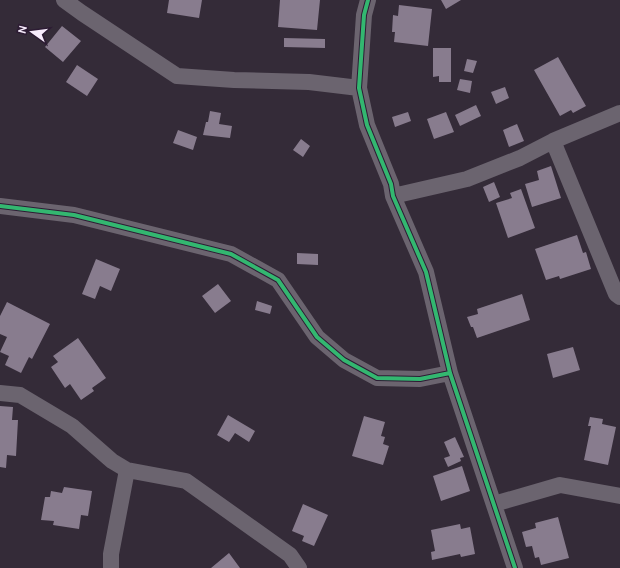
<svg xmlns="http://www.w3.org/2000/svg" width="620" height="568" font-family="Cabin,sans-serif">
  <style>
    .building { fill: #887c8e }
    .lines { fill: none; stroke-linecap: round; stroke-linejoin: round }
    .minor { stroke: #6b646f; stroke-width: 16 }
    .cycleway-casing { stroke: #2d1c34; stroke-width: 6 }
    .cycleway { stroke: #33b770; stroke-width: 4 }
  </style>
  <rect width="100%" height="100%" fill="#342b38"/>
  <path class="building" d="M169 0H202L199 18 167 13Z
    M280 0H320L317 30 278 27Z
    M441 0H461L446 9Z
    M399 5 432 9 428 46 394 42 395 32H392L393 15 398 16Z
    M62 26 81 41 63 62 45 47Z
    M284 38 325 39V48L284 47Z
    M433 48H451V82H439V76L433 77Z
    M558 57 586 106 573 113 571 110 560 116 534 70Z
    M467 59 477 61 473 73 464 71Z
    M77 65 98 79 87 96 66 82Z
    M460 79 472 81 470 93 457 90Z
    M505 87 509 98 496 104 491 92Z
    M476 105 481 116 460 126 455 115Z
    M210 111 221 113 219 124 232 126 230 138 203 135 206 122H208Z
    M408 112 411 121 395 127 392 117Z
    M446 112 454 132 434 139 427 119Z
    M517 124 524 141 509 147 503 130Z
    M178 130 197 137 193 150 173 143Z
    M301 139 310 146 303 157 293 150Z
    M551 166 561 198 532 207 525 184 539 180 537 171Z
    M494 182 500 197 489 202 483 187Z
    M521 189 535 228 508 238 496 203 512 198 510 193Z
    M577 235 583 253 586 252 591 269 560 279 559 276 546 280 535 249Z
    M297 253 318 254V265L297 264Z
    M96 259 120 269 111 291 100 286 95 299 82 294Z
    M218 284 231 301 215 313 202 296Z
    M522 294 530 320 477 338 473 327H471L467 317 478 314 477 309Z
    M257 301 272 306 270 314 255 310Z
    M7 302 50 324 32 359 29 357 21 373 5 365 9 356 0 352 7 337 0 334V316Z
    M78 338 106 378 92 388 94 391 81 400 70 384 65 388 51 367 58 362 53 356Z
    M573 347 580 370 553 378 547 354Z
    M0 406 13 407 12 420H18L16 456 7 455 6 468 0 467Z
    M228 415 255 431 249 442 235 433 229 442 217 435Z
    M364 416 385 422 381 436 385 437 383 444 389 446 383 465 352 456Z
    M590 417 603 419 602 424 616 427 608 465 584 460 591 426H588Z
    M455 437 464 457 460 458 461 461 448 467 444 458 450 456 444 442Z
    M462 466 470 491 441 501 433 476Z
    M64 487 92 491 88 516 81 515 79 529 53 525 54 521 41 520 45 497H50L51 491 62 493Z
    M303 504 328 515 314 546 302 541 304 536 292 531Z
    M558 517 569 558 541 565 539 557 535 558 532 546 526 547 522 532 536 528 535 523Z
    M460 524 461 529 470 527 475 554 461 557 460 554 432 560 431 552 435 551 431 530Z
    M229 553 240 568H211Z"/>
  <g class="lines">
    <path class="minor" d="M64 0 82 13 177 76 234 80 309 82 359 88
      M368 0 364 15 359 88 367 125 391 184 393 196 426 272 450 373 515 568
      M553 141 616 294 620 297
      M393 196 467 179 520 158 553 141 620 113
      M0 206 74 215 231 254 278 280 317 337 344 360 377 378 420 379 450 373
      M0 393 20 395 72 426 112 461 127 470 186 481 290 555 299 568
      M494 504 560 485 620 496
      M111 568V554L127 470"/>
    <defs>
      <path id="cycleway" d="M368 0 364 15 359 88 367 125 391 184 393 196 426 272 450 373 515 568
        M0 206 74 215 231 254 278 280 317 337 344 360 377 378 420 379 450 373"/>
    </defs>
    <use href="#cycleway" class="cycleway-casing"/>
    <use href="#cycleway" class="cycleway"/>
  </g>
  <g transform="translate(32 32) rotate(284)" stroke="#2d1c34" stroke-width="3" paint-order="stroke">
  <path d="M0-3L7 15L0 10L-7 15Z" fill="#f6ebfb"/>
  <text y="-6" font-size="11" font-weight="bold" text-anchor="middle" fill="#f6ebfb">N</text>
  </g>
</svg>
